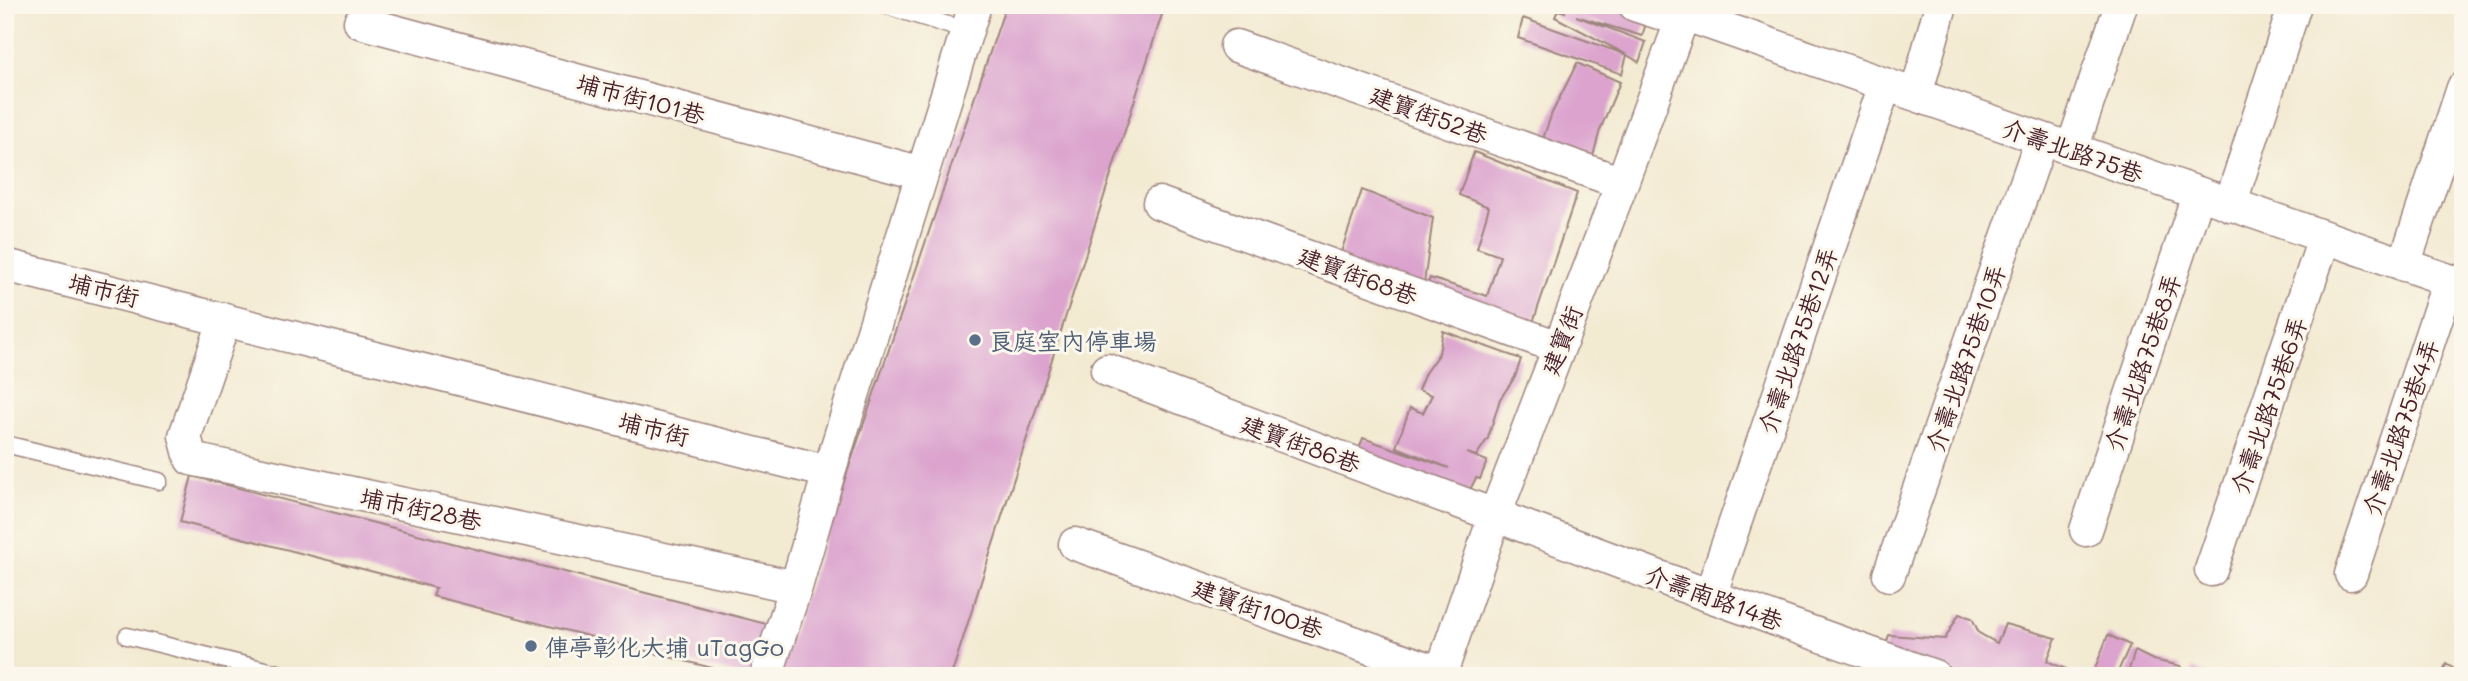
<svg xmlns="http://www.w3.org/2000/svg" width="2468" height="681" font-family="Mali,'LXGW WenKai TC',sans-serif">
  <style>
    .building { fill: #dba3ce }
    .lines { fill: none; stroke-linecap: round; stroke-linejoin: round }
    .lane-casing { stroke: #9e847e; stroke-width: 19 }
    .street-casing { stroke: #9e847e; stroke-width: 35 }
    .lane { stroke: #fff; stroke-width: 16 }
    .street { stroke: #fff; stroke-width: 32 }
    .service-dot { fill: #5c6f8a; stroke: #fbf7ec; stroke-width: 2.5 }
    .labels { text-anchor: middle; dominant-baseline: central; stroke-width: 6; stroke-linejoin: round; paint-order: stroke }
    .street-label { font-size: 24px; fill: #4a1f2b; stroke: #fbf7ec }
    .service-label { font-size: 24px; fill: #4e5e75; stroke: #fbf7ec; text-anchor: start }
  </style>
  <rect width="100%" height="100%" fill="#fbf7ec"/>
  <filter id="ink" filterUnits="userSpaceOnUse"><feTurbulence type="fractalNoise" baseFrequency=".0143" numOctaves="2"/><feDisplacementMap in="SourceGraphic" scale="14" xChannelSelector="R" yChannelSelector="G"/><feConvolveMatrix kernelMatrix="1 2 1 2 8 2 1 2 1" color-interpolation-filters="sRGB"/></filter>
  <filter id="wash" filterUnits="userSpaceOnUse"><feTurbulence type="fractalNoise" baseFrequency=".00686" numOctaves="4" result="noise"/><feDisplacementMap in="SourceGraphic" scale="28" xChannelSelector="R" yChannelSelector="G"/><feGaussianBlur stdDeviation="1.57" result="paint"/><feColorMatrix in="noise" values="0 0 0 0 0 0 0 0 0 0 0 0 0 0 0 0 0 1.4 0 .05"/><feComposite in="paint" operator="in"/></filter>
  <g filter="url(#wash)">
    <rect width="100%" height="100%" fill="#f3ead2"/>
    <g id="blocks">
      <path class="building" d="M1006 5H1165L951 676H778Z
        M1567 5H1615L1648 17 1642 36 1576 16 1646 42 1639 62 1627 55 1622 74 1518 38 1523 18 1627 55 1555 17 1558 10 1565 12Z
        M1577 63 1620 82 1600 130 1589 171 1538 153 1552 113Z
        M1474 152 1577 193 1528 337 1422 298 1336 267 1362 190 1433 218 1422 298 1430 278 1487 296 1500 256 1477 248 1489 207 1459 195Z
        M1443 331 1521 359 1515 377 1500 399 1488 438 1476 456 1467 453 1487 461 1480 479 1476 478 1463 503 1354 463 1363 438 1449 468 1396 447 1410 408 1423 413 1432 395 1418 390 1425 373 1439 353Z
        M192 476 778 627 766 676H743L433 596 436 588 180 522Z
        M1959 614 1972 618 1979 633 1997 643 2005 624 2056 638 2047 661 2068 670 2066 676H1934L1882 657 1889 635 1945 639Z
        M2108 635 2130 645 2116 676H2092Z
        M2135 651 2153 660 2181 666 2178 676H2127Z
        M2446 664 2463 674V676H2441Z
        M2193 668 2211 676H2190Z"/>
    </g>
  </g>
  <g filter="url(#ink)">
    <use href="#blocks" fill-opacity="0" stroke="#9e847e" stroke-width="2"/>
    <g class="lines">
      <defs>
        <path id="lane" d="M884 5 967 31
          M5 444 159 481
          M127 636 290 676"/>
        <path id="street" d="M1635 5 1681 20
          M1683 14 2463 285
          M360 22 922 173
          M1236 46 1622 183
          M1916 95 1941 5
          M2072 149 2121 5
          M1159 203 1558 347
          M2230 205 2295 5
          M5 265 829 472
          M2404 265 2463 88
          M225 319 185 436 191 459 796 587
          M1107 370 1710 596 1934 676
          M2086 530 2198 195
          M1075 544 1441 673
          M2211 570 2324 239
          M2351 574 2449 281
          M1889 575 2041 140
          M1710 596 1885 85
          M766 676 796 587 829 472 975 5
          M1440 676 1495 515 1622 183 1687 5"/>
      </defs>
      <use href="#lane" class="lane-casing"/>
      <use href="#street" class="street-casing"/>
      <use href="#lane" class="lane"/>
      <use href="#street" class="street"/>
    </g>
  </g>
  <g class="service-dot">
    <circle cx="975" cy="340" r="7"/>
    <circle cx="531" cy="646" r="7"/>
  </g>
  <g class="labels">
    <g class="street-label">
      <text transform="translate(641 98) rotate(15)">埔市街101巷</text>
      <text transform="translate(1429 114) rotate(20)">建寶街52巷</text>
      <text transform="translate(2073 150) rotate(19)">介壽北路75巷</text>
      <text transform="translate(1358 275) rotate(20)">建寶街68巷</text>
      <text transform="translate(104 289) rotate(14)">埔市街</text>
      <text transform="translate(1561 340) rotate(-69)">建寶街</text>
      <text transform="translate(1797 340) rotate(-71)">介壽北路75巷12弄</text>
      <text transform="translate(1965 358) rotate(-71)">介壽北路75巷10弄</text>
      <text transform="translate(2142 362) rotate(-71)">介壽北路75巷8弄</text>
      <text transform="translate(2268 405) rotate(-71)">介壽北路75巷6弄</text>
      <text transform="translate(2400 427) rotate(-71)">介壽北路75巷4弄</text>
      <text transform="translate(654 428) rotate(14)">埔市街</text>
      <text transform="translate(1301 443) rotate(20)">建寶街86巷</text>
      <text transform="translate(421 508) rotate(12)">埔市街28巷</text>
      <text transform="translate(1714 597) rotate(20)">介壽南路14巷</text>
      <text transform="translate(1258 608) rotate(19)">建寶街100巷</text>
    </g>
    <g class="service-label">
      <text x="989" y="340">良庭室內停車場</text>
      <text x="545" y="646">俥亭彰化大埔 uTagGo</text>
    </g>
  </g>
  <rect width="2468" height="681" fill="none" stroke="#fbf7ec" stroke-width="28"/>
</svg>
